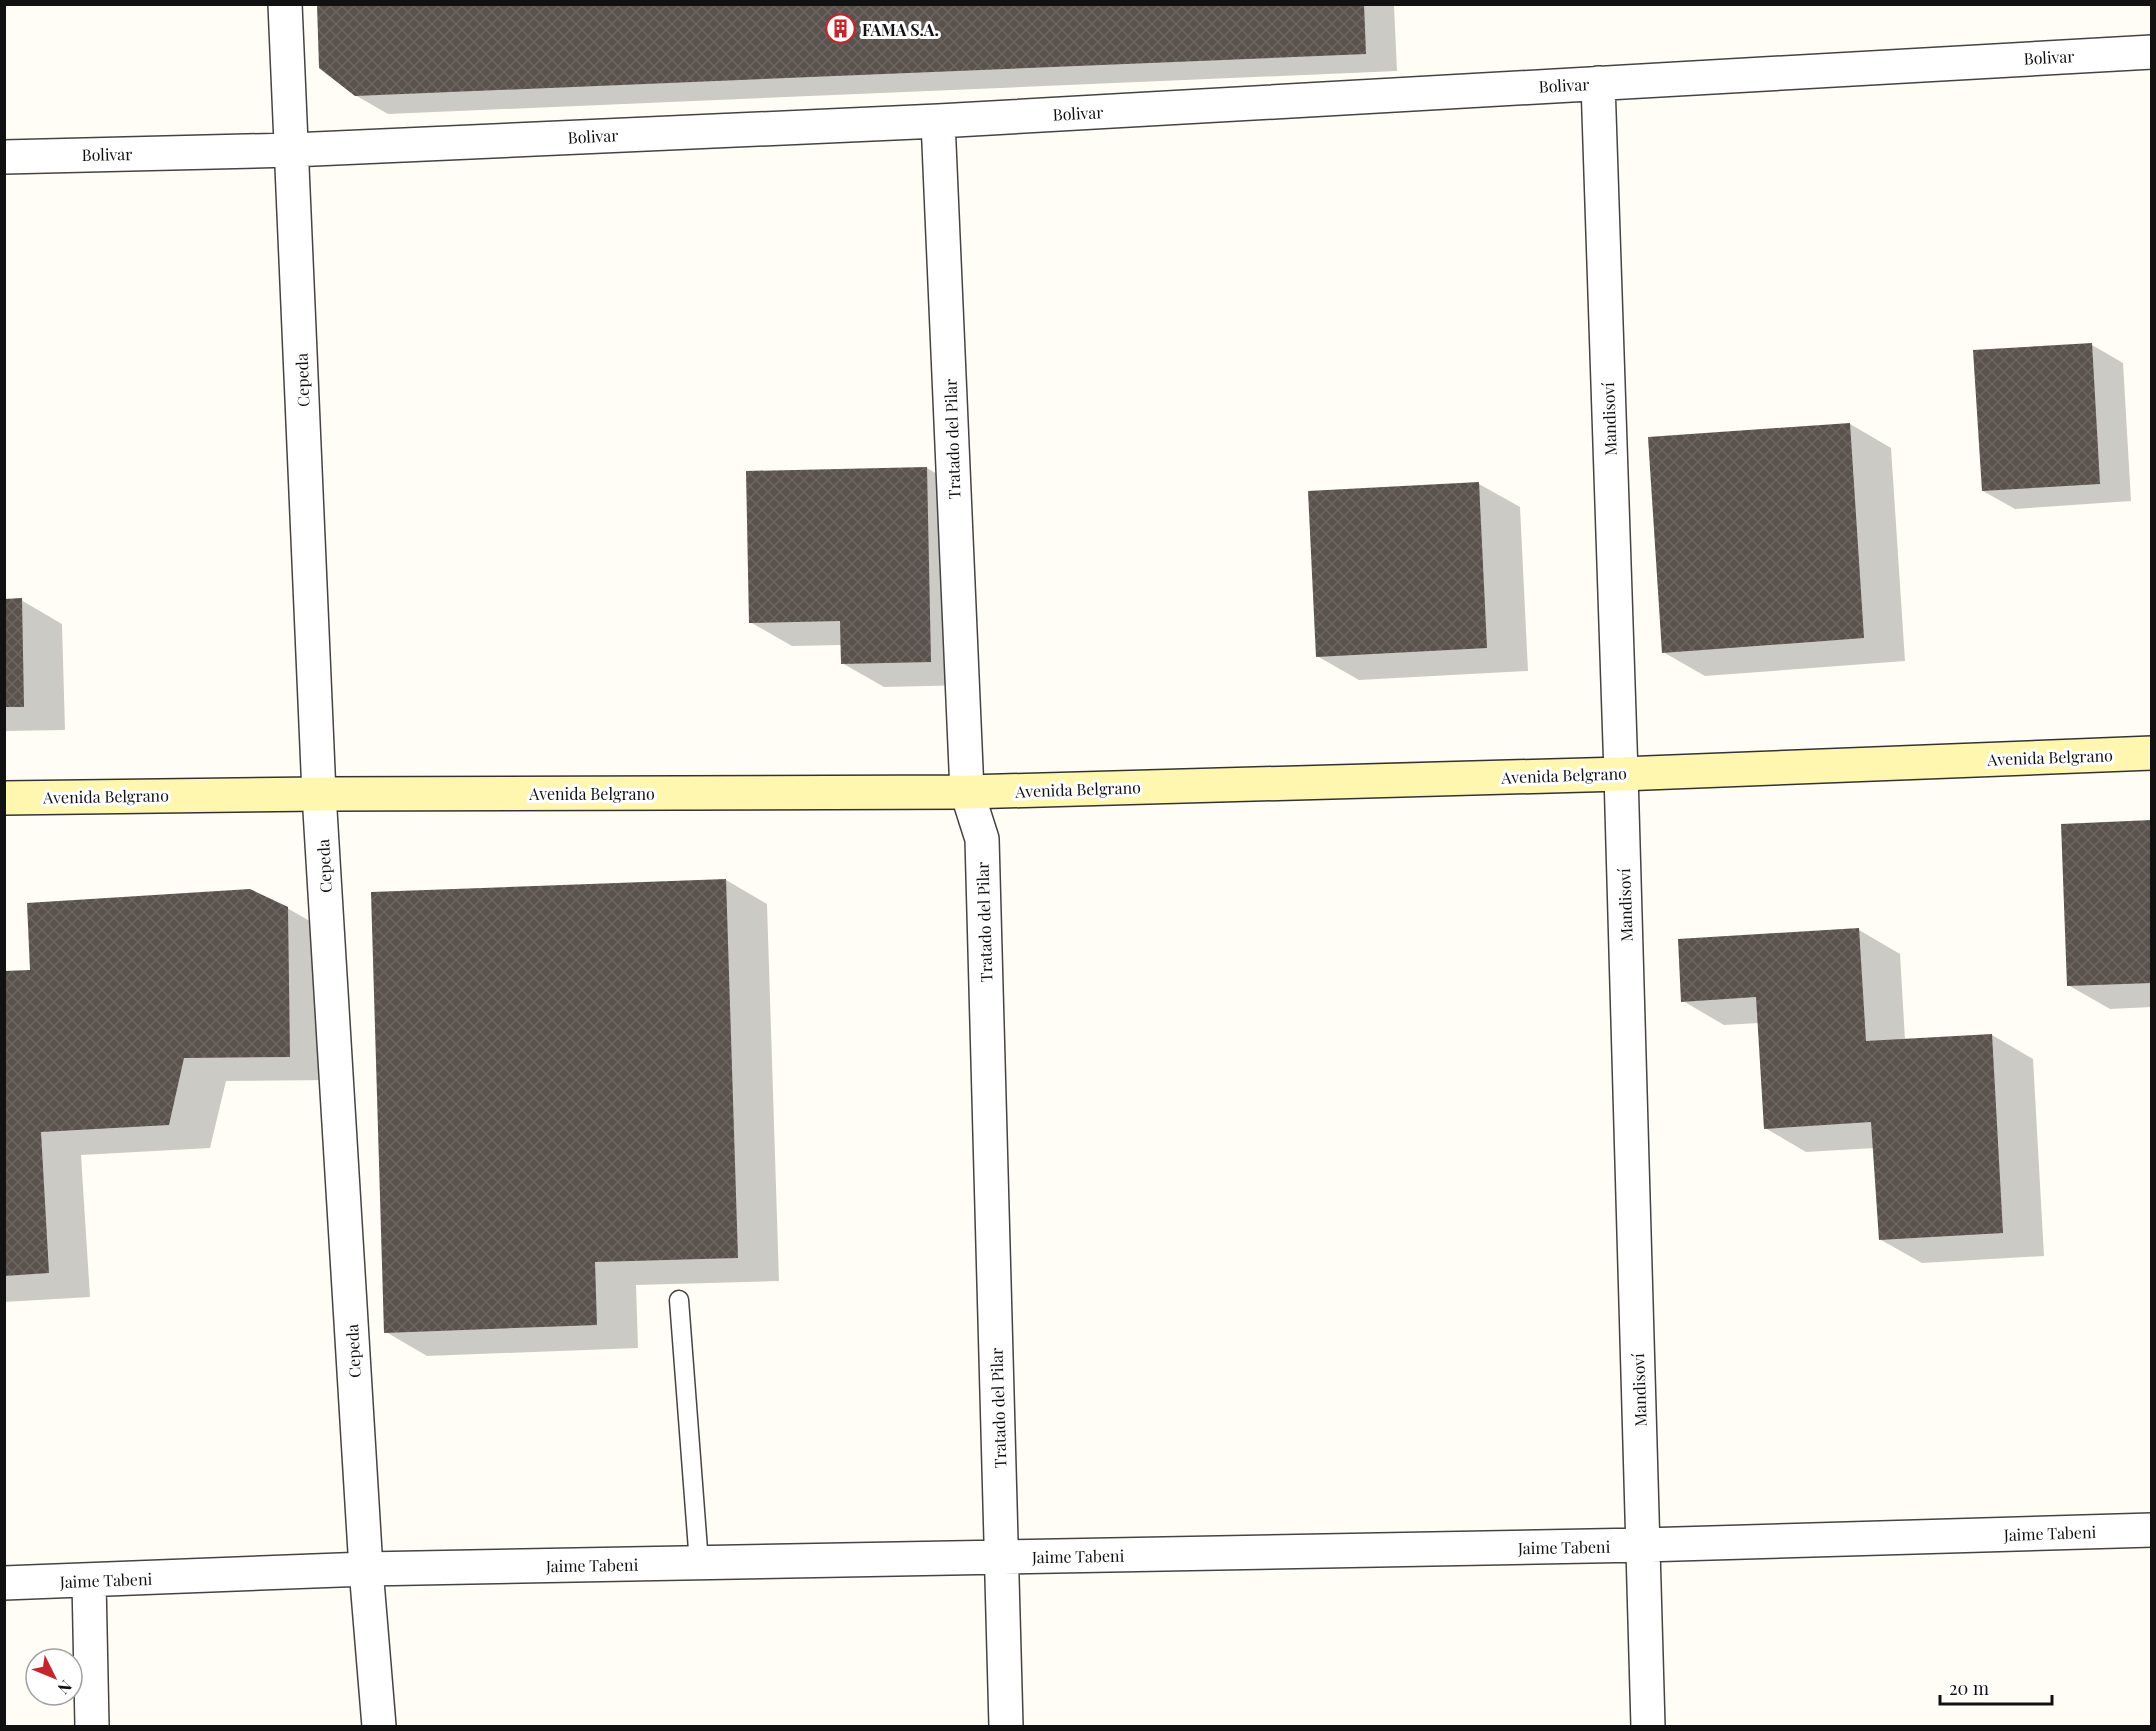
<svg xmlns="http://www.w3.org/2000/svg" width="2156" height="1731" font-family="'Playfair Display',serif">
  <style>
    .shadow { fill: #0003 }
    .building { fill: url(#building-cross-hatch) }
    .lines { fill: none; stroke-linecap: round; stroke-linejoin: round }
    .lane-casing { stroke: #444; stroke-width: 21 }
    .street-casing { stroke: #444; stroke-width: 36 }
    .secondary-casing { stroke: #333; stroke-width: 36 }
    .lane { stroke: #fff; stroke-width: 18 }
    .street { stroke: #fff; stroke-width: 33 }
    .secondary { stroke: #fff6b0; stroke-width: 33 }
    .labels { text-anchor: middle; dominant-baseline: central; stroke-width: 6; stroke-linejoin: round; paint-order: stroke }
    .poi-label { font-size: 16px; font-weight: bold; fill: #111; stroke: #fff; text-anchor: start }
    .street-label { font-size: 16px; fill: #111; stroke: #fff }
  </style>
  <defs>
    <pattern id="building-cross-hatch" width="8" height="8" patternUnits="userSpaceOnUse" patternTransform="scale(1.5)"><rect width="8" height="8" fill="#5a524d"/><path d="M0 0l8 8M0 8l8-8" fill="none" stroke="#6d6662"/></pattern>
  </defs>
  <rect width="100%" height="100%" fill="#fffdf5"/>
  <path class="shadow" d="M319 4H1443L1394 6 1397 71 388 114 355 95Z
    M2092 345 2123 363 2131 501 2015 509 1983 491Z
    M1850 424 1891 448 1905 661 1705 676 1663 652Z
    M927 468 968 492 972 685 884 687 842 663V645L792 646 750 622Z
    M1479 484 1520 507 1528 671 1359 680 1317 656Z
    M4 600H21L62 624 65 730 4 731Z
    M2152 822V1007L2110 1009 2068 985Z
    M726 880 767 904 779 1281 636 1285 638 1348 427 1356 386 1332Z
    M287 908 329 932 331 1080 226 1081 210 1148 81 1155 90 1297 4 1302V973L32 971Z
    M1859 930 1900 954 1905 1040 1992 1035 2033 1059 2044 1256 1922 1263 1881 1240 1874 1148 1806 1152 1765 1128 1759 1023 1724 1025 1683 1001Z"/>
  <path class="building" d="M317 4H1364L1366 54 355 96 319 68Z
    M2092 343 2100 484 1982 491 1973 350Z
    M1850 423 1864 638 1662 653 1648 437Z
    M927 467 931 662 841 664 840 621 749 623 746 471Z
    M1479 482 1487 648 1316 657 1308 491Z
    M22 598 24 707H4V599Z
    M2152 820V983L2067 986 2061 824Z
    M726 879 738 1258 595 1262 597 1325 384 1333 371 892Z
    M250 889 288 907 290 1057 184 1058 169 1125 41 1132 49 1273 4 1276V971L30 970 27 903Z
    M1859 928 1866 1041 1992 1034 2003 1233 1879 1240 1871 1122 1764 1129 1756 997 1681 1002 1678 939Z"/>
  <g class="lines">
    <defs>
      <path id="lane" d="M679 1300 699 1563"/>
      <path id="street" d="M285 4 319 794 366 1569 379 1726
        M1598 83 1621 774 1648 1726
        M938 121 967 792 982 839 1006 1726
        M4 157 292 150 938 121 2152 52
        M89 1581 92 1726
        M4 1583 366 1569 1643 1545 2152 1530"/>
      <path id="secondary" d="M4 798 319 794 967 792 1621 774 2152 753"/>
    </defs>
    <use href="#lane" class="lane-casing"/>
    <use href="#street" class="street-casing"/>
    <use href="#secondary" class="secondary-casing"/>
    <use href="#lane" class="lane"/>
    <use href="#street" class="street"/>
    <use href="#secondary" class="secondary"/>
  </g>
  <defs>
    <symbol id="building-ring" viewBox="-11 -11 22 22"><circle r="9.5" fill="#fff" stroke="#c4262e" stroke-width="1.5"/><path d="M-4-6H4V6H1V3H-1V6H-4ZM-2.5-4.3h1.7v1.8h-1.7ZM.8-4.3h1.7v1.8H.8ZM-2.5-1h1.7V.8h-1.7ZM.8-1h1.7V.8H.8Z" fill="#c4262e"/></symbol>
  </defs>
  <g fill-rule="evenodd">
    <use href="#building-ring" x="824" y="12" width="33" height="33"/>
  </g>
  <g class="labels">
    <g class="poi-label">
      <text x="862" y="29">FAMA S.A.</text>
    </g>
    <g class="street-label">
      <text transform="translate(2049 57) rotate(-3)">Bolivar</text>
      <text transform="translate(1564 85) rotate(-3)">Bolivar</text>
      <text transform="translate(1078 113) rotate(-3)">Bolivar</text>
      <text transform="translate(593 136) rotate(-3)">Bolivar</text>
      <text transform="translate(107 154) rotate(-1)">Bolivar</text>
      <text transform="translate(302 380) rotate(-92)">Cepeda</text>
      <text transform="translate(1609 419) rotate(-92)">Mandisoví</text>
      <text transform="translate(952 439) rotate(-92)">Tratado del Pilar</text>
      <text transform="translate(2050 757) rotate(-2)">Avenida Belgrano</text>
      <text transform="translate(1564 775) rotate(-2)">Avenida Belgrano</text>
      <text transform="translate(1078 789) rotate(-2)">Avenida Belgrano</text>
      <text x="592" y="793">Avenida Belgrano</text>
      <text transform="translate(106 796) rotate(-1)">Avenida Belgrano</text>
      <text transform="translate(324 866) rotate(-93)">Cepeda</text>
      <text transform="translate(1625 905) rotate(-92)">Mandisoví</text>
      <text transform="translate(984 922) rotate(-92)">Tratado del Pilar</text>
      <text transform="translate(353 1351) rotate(-93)">Cepeda</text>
      <text transform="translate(1639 1390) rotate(-92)">Mandisoví</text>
      <text transform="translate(998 1408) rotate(-92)">Tratado del Pilar</text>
      <text transform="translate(2050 1533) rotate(-2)">Jaime Tabeni</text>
      <text transform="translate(1564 1547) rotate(-1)">Jaime Tabeni</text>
      <text transform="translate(1078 1556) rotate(-1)">Jaime Tabeni</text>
      <text transform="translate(592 1565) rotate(-1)">Jaime Tabeni</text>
      <text transform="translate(106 1580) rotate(-2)">Jaime Tabeni</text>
    </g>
  </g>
  <rect width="2156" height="1731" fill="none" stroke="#111111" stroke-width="12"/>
  <g transform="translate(54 1677) rotate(133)"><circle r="28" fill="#ffffff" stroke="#a0a0a0" stroke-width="1.5"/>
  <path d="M0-4.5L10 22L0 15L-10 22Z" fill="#c4262e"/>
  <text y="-9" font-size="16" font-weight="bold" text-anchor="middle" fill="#111111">N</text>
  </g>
  <path d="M1940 1695v9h112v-9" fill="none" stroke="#111111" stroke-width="3"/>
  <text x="1949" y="1695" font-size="18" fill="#111111" stroke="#ffffff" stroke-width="4.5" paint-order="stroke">20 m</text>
</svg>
